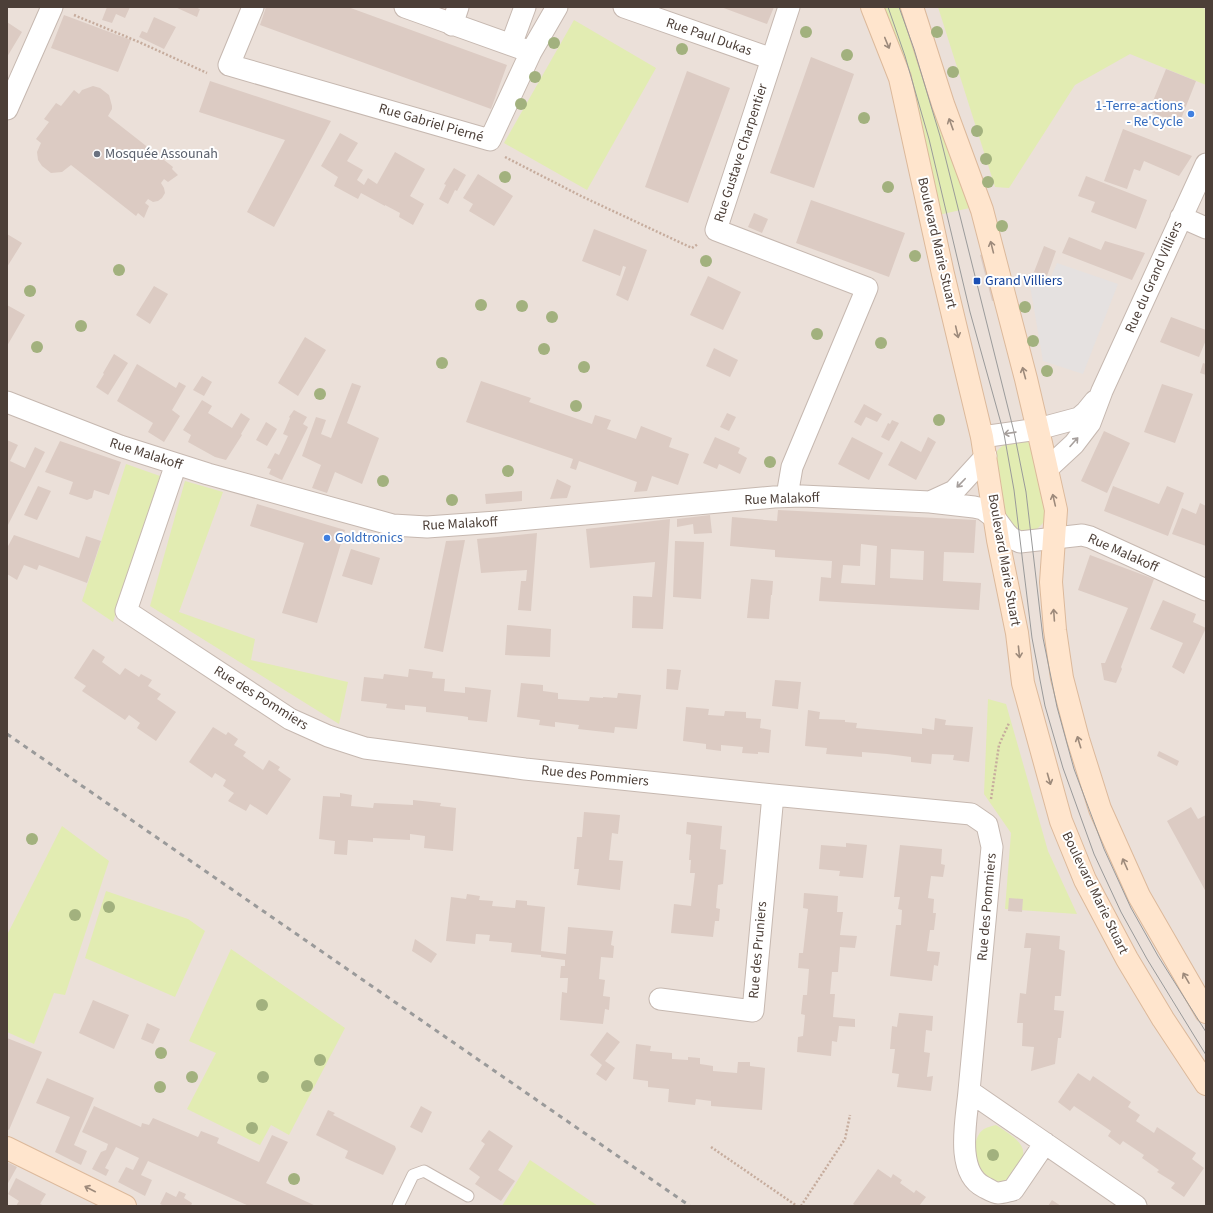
<svg xmlns="http://www.w3.org/2000/svg" width="1213" height="1213" font-family="'Source Sans 3',sans-serif">
  <style>
    .residential { fill: #ebe0d9 }
    .green { fill: #e2ecb2 }
    .parking { fill: #e5e1e0 }
    .building { fill: #dccbc3; fill-rule: evenodd }
    .lines { fill: none; stroke-linecap: round; stroke-linejoin: round }
    .lane-casing { stroke: #c6b8b0; stroke-width: 13 }
    .street-casing { stroke: #c6b8b0; stroke-width: 23 }
    .secondary-casing { stroke: #dcb99b; stroke-width: 24 }
    .path { stroke: #c6ac9d; stroke-width: 2.5; stroke-dasharray: 2 2; stroke-linecap: butt }
    .lane { stroke: #fff; stroke-width: 11 }
    .street { stroke: #fff; stroke-width: 21 }
    .secondary { stroke: #ffe5cd; stroke-width: 22 }
    .tram { stroke: #9a9a9a; stroke-width: 1 }
    .rail { stroke: #9a9a9a; stroke-width: 3; stroke-dasharray: 5 5; stroke-linecap: butt }
    .tree { fill: #a2b17e }
    .oneway { stroke: #9d8a7b }
    .oneway2 { stroke: #a69f9c }
    .shop-dot { fill: #3f7fe0; stroke: #fff; stroke-width: 1.5 }
    .worship-dot { fill: #6b7280; stroke: #fff; stroke-width: 1.5 }
    .transit-dot { fill: #1a4fb4; stroke: #fff; stroke-width: 1.5 }
    .labels { text-anchor: middle; dominant-baseline: central; stroke-width: 4; stroke-linejoin: round; paint-order: stroke }
    .street-label { font-size: 14px; fill: #4c3f38; stroke: #fff }
    .shop-label { font-size: 14px; fill: #366cbe; stroke: #fff; text-anchor: end }
    .worship-label { font-size: 14px; fill: #5b616d; stroke: #fff; text-anchor: start }
    .transit-label { font-size: 14px; fill: #164399; stroke: #fff; text-anchor: start }
  </style>
  <rect width="100%" height="100%" fill="#f6f0eb"/>
  <path class="residential" d="M7 7H1206V1206H7Z"/>
  <path class="green" d="M879 7H904L974 207 934 216Z
    M938 7H1201L1206 10V85L1130 54 1075 85 1009 188 995 187Z
    M574 20 656 68 587 190 504 143Z
    M1022 440 1028 442 1034 447 1047 510 1044 522 1036 530 1024 532 1012 530 1004 517 995 454C1004 442 1008 441 1022 440Z
    M126 464 160 476 113 622 82 601Z
    M185 481 223 492 179 612 255 639 251 660 348 682 339 724 150 606Z
    M988 699 1006 704 1048 851 1077 914 1005 909 1011 833 984 794Z
    M62 826 109 861 65 995 54 993 34 1044 7 1032V935Z
    M106 891 188 919 205 931 175 997 85 958Z
    M231 949 345 1028 289 1135 271 1125 260 1145 187 1109 216 1053 189 1041Z
    M996 1125C1028 1145 1033 1153 1005 1182 999 1182 992 1181 987 1178 973 1171 970 1138 984 1129 987 1127 992 1126 996 1125Z
    M530 1160 598 1206H502Z"/>
  <path class="parking" d="M1057 263 1118 284 1083 374 1043 361 1029 280 1048 283Z"/>
  <path class="building" d="M107 7H130L125 18 116 14 112 23 102 20Z
    M175 7H195L200 9 197 17Z
    M266 7H348L507 65 491 109 260 25Z
    M721 7H774L767 24Z
    M64 15 131 40 118 72 51 48Z
    M154 17 176 27 164 49 139 37 142 31 147 33Z
    M7 22 22 32 7 57Z
    M811 57 854 74 814 188 770 173Z
    M1166 69 1196 81 1179 124 1149 111Z
    M687 71 730 88 688 203 645 187Z
    M210 81 331 121 274 227 247 212 285 140 199 112Z
    M93 86 100 88 109 95 112 106V109L108 116 173 167 172 169 178 175 168 182 164 179 161 183 164 188 165 193 162 198 158 201 153 202 148 199 145 203 149 206 144 218 138 213 136 216 71 165 62 172 51 173 42 166 38 160 37 152 41 143 36 139 49 122 44 119 56 103 61 106 74 90 79 94 82 90Z
    M1123 129 1192 156 1179 176 1144 161 1140 171 1134 169 1127 189 1104 181Z
    M340 133 358 143 347 161 363 170 357 180 364 185 368 178 377 184 395 152 425 169 410 196 424 204 413 225 399 217 400 213 385 205V206L361 193 358 199 334 186 338 177 321 166Z
    M454 168 466 175 457 191 455 190 448 204 439 199 446 185 444 184Z
    M478 174 513 196 494 226 469 211 473 204 463 198Z
    M1086 176 1147 200 1136 229 1091 212 1095 202 1078 196Z
    M811 200 905 233 889 277 796 243Z
    M754 213 768 219 762 233 748 227Z
    M594 229 647 250 628 301 616 295 626 267 623 266 620 276 582 261Z
    M7 234 22 243 7 267Z
    M1069 237 1101 250 1105 241 1145 253 1132 280 1062 253Z
    M1044 246 1056 251 1047 276 1034 272Z
    M986 253 998 300 992 301 980 255Z
    M708 276 741 292 723 330 690 315Z
    M154 286 168 294 150 324 136 315Z
    M7 305 25 315 7 346Z
    M1171 317 1206 330V340L1199 357 1160 342Z
    M305 337 326 350 298 396 278 383Z
    M714 348 738 360 730 377 706 366Z
    M114 354 128 363 108 395 96 387 104 374 103 373Z
    M1203 363 1206 364V375L1200 373Z
    M137 364 176 388 179 382 186 386 172 410 180 416 164 442 148 432 153 423 117 401Z
    M202 376 212 382 204 396 193 390Z
    M481 381 531 398 529 402 592 424 595 415 611 420 607 429 636 439 641 426 672 438 669 447 689 454 678 485 652 476 647 491 634 492 637 482 579 461 576 470 570 468 573 459 466 422Z
    M352 383 361 386 347 423 379 438 362 484 335 472 327 493 312 488 321 465 302 456 316 417 326 420 321 434 331 438Z
    M1162 384 1193 394 1175 443 1144 432Z
    M202 400 212 406 208 413 232 428 241 413 250 419 241 434 242 435 226 460 215 457 188 442 191 435 183 430Z
    M864 404 882 414 877 422 866 417 861 426 854 422Z
    M294 410 307 417 303 424 308 427 282 480 269 474 271 469 267 468 275 453 279 455 288 436 283 434 290 418 289 417Z
    M727 413 736 417 729 431 720 427Z
    M892 420 899 423 889 441 881 437 888 423 890 424Z
    M266 422 277 429 267 446 256 440Z
    M1104 431 1130 443 1107 493 1081 481Z
    M715 437 740 448 738 453 747 458 740 474 719 464 717 469 703 463Z
    M852 437 883 453 869 480 838 464Z
    M928 437 936 442 916 480 888 465 901 441 921 452Z
    M7 440 18 445 10 461 25 468 35 447 45 452 8 525 7 524V494L8 492 7 491Z
    M60 441 121 462 109 495 94 490 92 498 87 500 69 494 73 482 45 472Z
    M557 479 571 486 567 498 550 499Z
    M38 486 51 491 37 520 24 515Z
    M1113 486 1159 504 1167 486 1184 493 1168 536 1104 511Z
    M522 491V501L486 504 485 494Z
    M1200 503 1206 506V546L1172 534 1182 508 1196 514Z
    M257 504 345 530 317 623 282 613 304 543 250 526Z
    M778 510 976 520 974 553 944 552 943 581 981 583 979 610 819 601 821 577 831 578 832 561 775 557V550L730 546 732 517 777 521ZM861 544 877 546 875 585 841 583 843 565 860 566ZM891 549 924 551 923 580 890 578Z
    M710 515 712 533 694 534 693 524 677 527V519Z
    M670 519 663 629 632 628 633 596 652 597 655 562 590 568 586 529Z
    M537 533 531 611 518 610 521 581H526L527 570 481 573 477 539Z
    M14 535 79 558 86 536 101 541 87 583 39 565 37 570 24 565 17 580 7 574V548Z
    M465 540 443 652 424 648 446 541Z
    M675 541 704 542 701 599 673 597Z
    M351 549 380 558 372 585 342 576Z
    M1090 555 1154 579 1121 667 1122 669 1116 683 1104 680 1101 663H1105L1128 608 1078 590Z
    M751 579 773 581 772 595H771L769 619 747 618Z
    M1163 600 1196 614 1193 622 1206 628 1184 674 1172 667 1183 643 1150 629Z
    M507 625 551 629 550 657 505 655Z
    M93 649 105 657 102 662 120 675 125 668 139 677 141 674 152 680 148 686 161 694 157 699 176 712 156 741 137 728 140 723 129 715 125 720 82 691 86 686 74 678Z
    M409 669 433 672 432 678 445 679 444 691 465 693V687L491 690 487 722 468 720V717L462 716 426 712V707L405 705V710L386 708 387 704 361 701 364 677 383 679 384 674 408 677Z
    M667 669 681 670 678 690 666 689Z
    M775 680 801 682 798 709 772 706Z
    M521 683 543 685V691L558 693V699L589 701 590 697 603 698V697L617 698 618 693 641 695 637 729 615 727 614 733 578 729 579 725 555 722V727L539 725 540 720 517 717Z
    M686 707 709 709 708 715 724 716 725 711 746 712V718L761 719 760 728 771 730 769 753 758 752V754L742 753 743 747 721 745V751L706 749V744L683 741Z
    M808 710 820 712 819 719 845 720V722L857 723 856 728 922 734V728L934 730 935 718 946 720 945 725 973 727 969 762 953 760 954 755 932 754 931 764 911 762V757L887 754 862 752V757L826 754 827 748 805 746Z
    M213 727 226 735 228 732 238 739 234 745 246 752 243 756 263 770 269 760 280 767 278 770 291 779 267 815 250 804 246 811 228 801 234 793 223 786 226 780 215 773 212 778 189 762Z
    M1159 751 1179 761 1177 766 1157 756Z
    M340 793 352 795 351 806 373 808 374 803 413 805V800L441 803 440 806 456 808 453 851 424 848 425 836 410 834V840L373 838V842L348 840 347 855 334 854 335 841 319 839 323 796 340 797Z
    M1191 807 1198 819 1206 815V892L1167 821Z
    M584 812 620 815 618 834 612 833 609 860 623 861 620 890 577 885 579 869H574L577 837H582Z
    M687 822 722 826 720 849 726 850 725 863 723 884 718 885 716 908 720 909 719 921H715L713 937 671 933 674 904 691 906 695 873H690L691 860H689L691 835 686 834Z
    M846 843 867 845 863 878 839 876 840 871 819 869 821 845 846 847Z
    M900 845 942 849 941 864 945 865 943 877 931 876 928 898 934 899 933 913H936L934 930H930L927 951 940 952 938 966 934 965 932 981 890 976 896 925H901L902 910 898 909 900 897H894Z
    M804 893 838 896 837 912H843L840 935 857 936 855 948 840 947 838 972H832L830 994H835L833 1017 855 1019V1027L839 1026 837 1042 832 1041 831 1056 797 1052 798 1037 803 1036 805 1015 801 1014 803 995H807L809 969 798 968 799 953H803L808 909 803 908Z
    M467 894 480 896 479 900 493 901 492 906 515 908 516 900 527 901V905L545 907 541 951 566 954 568 927 613 931 611 945 614 946 613 958 601 957 599 979 605 980 603 996 610 997 609 1010 605 1009 603 1024 560 1020 562 992 567 993 568 978H560L561 966H565V960L541 957V955L511 952 512 943 489 941 490 935 476 934 475 944 446 941 451 897 466 899Z
    M1009 898 1023 899 1022 912 1008 911Z
    M1026 933 1060 936 1059 949 1065 951 1061 996H1055L1054 1010 1064 1011 1061 1038H1058L1055 1064 1031 1071 1034 1047 1022 1046 1023 1023H1017L1020 993 1026 994 1031 948H1024Z
    M415 939 437 954 431 963 412 951Z
    M93 1000 129 1015 114 1049 79 1033Z
    M899 1013 933 1016 932 1031 926 1030 924 1052 930 1053 927 1077 933 1076 931 1091 897 1087 899 1074 892 1073 895 1049H890L892 1026 897 1027Z
    M147 1023 160 1029 153 1044 141 1039Z
    M607 1032 620 1042 605 1061 615 1068 606 1081 596 1074 602 1065 590 1055Z
    M7 1038 42 1052 9 1130 7 1129Z
    M636 1044 651 1046 650 1051 672 1053V1059L688 1060V1057L700 1058V1064L713 1066V1071L737 1073 738 1062H750V1066L765 1068 762 1110 711 1106V1101L696 1099 695 1105 668 1102 669 1089 648 1087V1081L633 1079Z
    M1078 1073 1090 1081 1093 1076 1131 1102 1128 1107 1140 1115 1136 1121 1154 1133 1157 1127 1196 1153 1192 1159 1204 1168 1184 1197 1171 1188 1175 1183 1157 1172 1159 1170 1142 1158 1144 1155 1123 1141 1120 1145 1108 1136 1111 1131 1074 1106 1070 1111 1058 1102Z
    M47 1078 94 1098 74 1145 87 1151 81 1165 55 1152 70 1117 36 1103Z
    M94 1106 141 1127 142 1123 149 1125 153 1118 198 1137 201 1131 219 1138 217 1143 219 1144 259 1162 272 1135 288 1142 266 1183 316 1206H249L148 1161 141 1175 152 1180 145 1196 118 1182 126 1167 133 1170 139 1158 116 1147 105 1168 109 1170 106 1176 92 1169 101 1152 106 1150 108 1144 82 1132Z
    M421 1106 432 1112 422 1133 410 1127Z
    M328 1110 335 1113 333 1115 395 1146 396 1149 383 1175 345 1158 348 1151 316 1135Z
    M489 1130 513 1146 498 1170 515 1181 501 1201 475 1184 480 1177 469 1169 485 1144 481 1141Z
    M7 1162 17 1167 7 1185Z
    M878 1169 891 1178 893 1174 902 1180 900 1183 914 1193 916 1190 926 1197 919 1206H856L853 1204Z
    M16 1178 46 1194 40 1204 45 1206H16L19 1201 8 1194Z
    M179 1191 186 1194 184 1198 192 1203 191 1206H164L160 1204 166 1192 176 1197Z
    M1052 1200 1061 1206H1048Z"/>
  <g class="lines">
    <defs>
      <path id="lane" d="M398 1206 413 1175 424 1171 468 1196"/>
      <path id="street" d="M253 7 229 65 490 140 531 52 557 7
        M405 7 531 52
        M624 7 772 59
        M452 25 458 7
        M511 45 525 7
        M7 109 52 7
        M1181 217 1206 228
        M7 402 120 446 208 474 393 525 427 527 497 522 774 497 802 496 930 502 974 507 983 509 995 518 1006 533 1011 538 1020 542 1082 535 1090 537 1206 590
        M982 437 1038 429 1079 418 1086 412 1095 401
        M176 464 126 611 290 719 328 736 365 748 525 769 773 795 971 814 987 825 992 847 969 1091 1136 1206
        M1047 469 1074 444 1090 423 1102 391 1206 164
        M787 496 792 467 867 288 716 230 789 7
        M930 502 954 491 986 456
        M660 999 753 1011 773 795
        M969 1091C967 1117 954 1172 984 1187 988 1189 994 1193 998 1193 1003 1193 1008 1191 1013 1190L1045 1143"/>
      <path id="secondary" d="M872 7 900 78 943 274 982 437 998 540 1017 633 1023 683 1061 821 1085 880 1127 959 1163 1019 1206 1084
        M912 7 943 104 982 210 1026 379 1041 443 1056 510 1051 582 1055 630 1062 678 1078 739 1100 809 1139 896 1206 1012
        M7 1148 125 1206"/>
    </defs>
    <use href="#lane" class="lane-casing"/>
    <use href="#street" class="street-casing"/>
    <use href="#secondary" class="secondary-casing"/>
    <path class="path" d="M74 15 139 42 207 73
      M505 157 583 197 692 248 698 244
      M991 799 999 745 1009 723
      M711 1147 797 1206
      M801 1206 845 1139 850 1115"/>
    <use href="#lane" class="lane"/>
    <use href="#street" class="street"/>
    <use href="#secondary" class="secondary"/>
    <path class="tram" d="M888 7 905 56 929 139 970 312 1004 434 1014 490 1032 638 1045 706 1063 768 1094 854 1121 912 1147 959 1206 1055
      M899 7 914 49 940 136 1014 432 1026 492 1043 638 1057 707 1074 769 1104 849 1131 908 1158 956 1206 1032"/>
    <path class="rail" d="M7 734 690 1206"/>
  </g>
  <g class="tree">
    <circle cx="806" cy="32" r="6"/>
    <circle cx="937" cy="32" r="6"/>
    <circle cx="554" cy="43" r="6"/>
    <circle cx="682" cy="49" r="6"/>
    <circle cx="847" cy="55" r="6"/>
    <circle cx="953" cy="72" r="6"/>
    <circle cx="535" cy="77" r="6"/>
    <circle cx="521" cy="104" r="6"/>
    <circle cx="864" cy="118" r="6"/>
    <circle cx="977" cy="131" r="6"/>
    <circle cx="986" cy="159" r="6"/>
    <circle cx="505" cy="177" r="6"/>
    <circle cx="988" cy="182" r="6"/>
    <circle cx="888" cy="187" r="6"/>
    <circle cx="1002" cy="226" r="6"/>
    <circle cx="915" cy="256" r="6"/>
    <circle cx="706" cy="261" r="6"/>
    <circle cx="119" cy="270" r="6"/>
    <circle cx="30" cy="291" r="6"/>
    <circle cx="481" cy="305" r="6"/>
    <circle cx="522" cy="306" r="6"/>
    <circle cx="1025" cy="307" r="6"/>
    <circle cx="552" cy="317" r="6"/>
    <circle cx="81" cy="326" r="6"/>
    <circle cx="817" cy="334" r="6"/>
    <circle cx="1033" cy="341" r="6"/>
    <circle cx="881" cy="343" r="6"/>
    <circle cx="37" cy="347" r="6"/>
    <circle cx="544" cy="349" r="6"/>
    <circle cx="442" cy="363" r="6"/>
    <circle cx="584" cy="367" r="6"/>
    <circle cx="1047" cy="371" r="6"/>
    <circle cx="320" cy="394" r="6"/>
    <circle cx="576" cy="406" r="6"/>
    <circle cx="939" cy="420" r="6"/>
    <circle cx="770" cy="462" r="6"/>
    <circle cx="508" cy="471" r="6"/>
    <circle cx="383" cy="481" r="6"/>
    <circle cx="452" cy="500" r="6"/>
    <circle cx="32" cy="839" r="6"/>
    <circle cx="109" cy="907" r="6"/>
    <circle cx="75" cy="915" r="6"/>
    <circle cx="262" cy="1005" r="6"/>
    <circle cx="161" cy="1053" r="6"/>
    <circle cx="320" cy="1060" r="6"/>
    <circle cx="192" cy="1077" r="6"/>
    <circle cx="263" cy="1077" r="6"/>
    <circle cx="307" cy="1086" r="6"/>
    <circle cx="160" cy="1087" r="6"/>
    <circle cx="252" cy="1128" r="6"/>
    <circle cx="993" cy="1155" r="6"/>
    <circle cx="294" cy="1179" r="6"/>
  </g>
  <defs><path id="oneway-shaft" d="M-6 0H5M1.5-3L5.5 0L1.5 3" fill="none" stroke-width="1.6" stroke-linecap="round" stroke-linejoin="round"/></defs>
  <g class="oneway">
    <use href="#oneway-shaft" transform="translate(887 43) rotate(68)"/>
    <use href="#oneway-shaft" transform="translate(951 124) rotate(-110)"/>
    <use href="#oneway-shaft" transform="translate(992 247) rotate(-104)"/>
    <use href="#oneway-shaft" transform="translate(957 332) rotate(77)"/>
    <use href="#oneway-shaft" transform="translate(1024 373) rotate(-105)"/>
    <use href="#oneway-shaft" transform="translate(1054 500) rotate(-103)"/>
    <use href="#oneway-shaft" transform="translate(1054 615) rotate(-94)"/>
    <use href="#oneway-shaft" transform="translate(1019 652) rotate(84)"/>
    <use href="#oneway-shaft" transform="translate(1079 742) rotate(-107)"/>
    <use href="#oneway-shaft" transform="translate(1049 779) rotate(74)"/>
    <use href="#oneway-shaft" transform="translate(1125 864) rotate(-114)"/>
    <use href="#oneway-shaft" transform="translate(1186 978) rotate(-120)"/>
    <use href="#oneway-shaft" transform="translate(90 1189) rotate(-153)"/>
  </g>
  <g class="oneway2">
    <use href="#oneway-shaft" transform="translate(1010 433) rotate(172)"/>
    <use href="#oneway-shaft" transform="translate(1074 442) rotate(-48)"/>
    <use href="#oneway-shaft" transform="translate(961 483) rotate(134)"/>
  </g>
  <g class="shop-dot">
    <circle cx="1191" cy="114" r="4"/>
    <circle cx="327" cy="538" r="4"/>
  </g>
  <circle class="worship-dot" cx="97" cy="154" r="4"/>
  <rect class="transit-dot" x="973" y="277" width="8" height="8" rx="2"/>
  <g class="labels">
    <g class="street-label">
      <text transform="translate(709 37) rotate(19)">Rue Paul Dukas</text>
      <text transform="translate(431 123) rotate(16)">Rue Gabriel Pierné</text>
      <text transform="translate(741 153) rotate(-72)">Rue Gustave Charpentier</text>
      <text transform="translate(937 243) rotate(77)">Boulevard Marie Stuart</text>
      <text transform="translate(1154 277) rotate(-66)">Rue du Grand Villiers</text>
      <text transform="translate(146 454) rotate(18)">Rue Malakoff</text>
      <text transform="translate(782 499) rotate(-2)">Rue Malakoff</text>
      <text transform="translate(460 524) rotate(-3)">Rue Malakoff</text>
      <text transform="translate(1123 553) rotate(24)">Rue Malakoff</text>
      <text transform="translate(1004 560) rotate(80)">Boulevard Marie Stuart</text>
      <text transform="translate(261 698) rotate(32)">Rue des Pommiers</text>
      <text transform="translate(595 776) rotate(6)">Rue des Pommiers</text>
      <text transform="translate(1095 893) rotate(64)">Boulevard Marie Stuart</text>
      <text transform="translate(987 907) rotate(-85)">Rue des Pommiers</text>
      <text transform="translate(758 950) rotate(-85)">Rue des Pruniers</text>
    </g>
    <g class="shop-label">
      <text x="1183" y="106">1-Terre-actions<tspan x="1183" dy="16">- Re'Cycle</tspan></text>
      <text x="335" y="538" text-anchor="start">Goldtronics</text>
    </g>
    <g class="worship-label">
      <text x="105" y="154">Mosquée Assounah</text>
    </g>
    <g class="transit-label">
      <text x="985" y="281">Grand Villiers</text>
    </g>
  </g>
  <rect width="1213" height="1213" fill="none" stroke="#4c3f38" stroke-width="16"/>
</svg>
